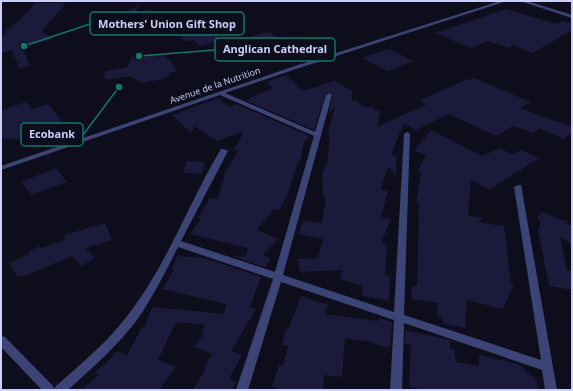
<svg xmlns="http://www.w3.org/2000/svg" width="573" height="391" font-family="'Noto Sans',sans-serif">
  <style>
    .building { fill: #1b1a3a }
    .lines { fill: none; stroke-linecap: round; stroke-linejoin: round }
    .minor { fill: #3c4476; fill-rule: evenodd }
    .labels { text-anchor: middle; dominant-baseline: central; stroke-width: 3.5; stroke-linejoin: round; paint-order: stroke }
    .far-street-label { font-size: 9px; fill: #cbcffa; stroke: #0d0d1b }
    .leader { fill: none; stroke: #0f766e; stroke-width: 1.5 }
    .callout-dot { fill: #0f766e; stroke: #0d0d1b; stroke-width: 1.5 }
    .callout { fill: #0d0d1b; stroke: #0f766e; stroke-width: 1.5 }
    .callout-label { font-size: 11px; text-anchor: middle; font-weight: bold; fill: #cbcffa }
  </style>
  <rect width="100%" height="100%" fill="#0d0d1b"/>
  <path class="building" d="M36 3H66L42 31 52 39 22 47 30 66 19 68 12 50 1 53V38L6 33 5 30 12 27Z
    M138 5 136 13 150 10 164 23 124 30 116 20Z
    M506 9 556 24 563 21 572 23V30L533 53 514 45 509 48 488 41 471 48 435 33Z
    M177 13 196 29 206 27 222 40 201 46 193 40 186 42 161 16Z
    M268 32 307 52 294 57 270 49 249 37Z
    M389 49 413 61 387 71 362 58Z
    M154 54 158 57 164 56 170 60 177 72 169 73V76L163 79 142 83 129 76 105 80 104 72 127 67 132 57Z
    M286 75 303 91 334 81 352 91V101H359V105L374 108 373 110 380 111 377 127 427 104 420 101 433 94 468 79 471 80 474 78 531 102 520 108 572 127V132L564 139 539 128 534 133 513 126 496 136 449 114 416 130 404 123 391 155H396V176L390 168H387L381 190 388 191 381 217 391 219 381 243 387 245 385 275 390 276 389 301 362 296 363 286 340 279 343 270 300 272 298 259 318 258 323 239 299 234 303 221 322 223 326 197H323L322 173 327 164 330 135 328 134 335 106 328 114 333 95 328 92 325 95 314 130 245 100 273 88 266 82Z
    M218 98 230 107 236 104 310 136 304 142 300 162H298L286 198 279 210 274 209 257 230 278 239 263 255 271 259 265 267 231 256 246 257 248 248 190 234 201 219 198 218 210 198 218 199 225 172 239 150H234L244 131 217 141 194 126 191 133 172 115Z
    M26 102 32 109 48 104 67 127 27 140 1 138V110Z
    M431 130 482 156 500 148 512 155 521 150 539 158 489 190 471 179 468 216 484 218 477 222 504 226 511 283 514 284 503 309 467 300 465 328 443 323V318L437 316 438 303 411 299 412 286H417L419 215H417L420 206 416 202 421 173 417 172 426 155 414 151Z
    M187 161 205 162 202 174 183 173Z
    M56 168 67 182 31 195 21 182Z
    M541 212 568 222 566 224 572 226V244L560 237 567 270 572 271V290L549 286 538 230 541 222 537 219Z
    M105 223 112 240 85 248 95 258 82 266 72 256 22 277 21 275 17 276 9 263 29 254 28 252 40 246 41 248 65 240 64 235Z
    M177 256 204 258 261 277 250 307 256 309 231 351 242 355 229 379 236 382 231 390H193L206 368 204 367 212 354 194 347 202 336 204 331 201 330 205 325 176 322 158 360 176 367 159 390H81L99 375 95 372 104 364H105L117 351 127 355 142 327 144 328 152 307 224 314 226 304 162 289 174 270H172Z
    M301 296 328 305 325 314 378 321 379 318 392 322 391 342 388 348 372 343V342L345 338 342 377 324 375 323 390H277V388L272 387 279 365 283 366 288 346 282 345 286 329 288 330Z
    M405 330 450 340V349H454L456 362 479 366V355L518 364 537 381 538 390H424L409 387 411 345 405 344Z"/>
  <g class="lines">
    <path class="minor" d="M500 1H507L296 69 225 93 315 132 326 95 329 93 332 95 283 275 394 312 404 134 407 132 409 133 410 134 404 315 541 360 514 187 518 185H521L557 390H545L542 370 404 323 402 390H390L394 320 281 282 248 390H236L273 279 178 247C166 271 154 295 139 317 119 345 93 367 68 390H42L1 347V336L5 337 53 386 54 389 56 386C82 363 110 340 131 311 168 262 189 202 221 149H224L228 151 181 241 275 272 314 136 220 95 1 170V166L292 67Z
      M520 1H527L572 15V18Z"/>
  </g>
  <g class="labels">
    <g class="far-street-label">
      <text transform="translate(215 85) rotate(-19)">Avenue de la Nutrition</text>
    </g>
  </g>
  <path class="leader" d="M24 46L90 24M139 56L215 50M119 87L83 135"/>
  <g class="callout-dot">
    <circle cx="24" cy="46" r="4"/>
    <circle cx="139" cy="56" r="4"/>
    <circle cx="119" cy="87" r="4"/>
  </g>
  <g class="callout">
    <rect x="90" y="12" width="154" height="23" rx="4"/>
    <rect x="215" y="38" width="120" height="23" rx="4"/>
    <rect x="21" y="123" width="62" height="23" rx="4"/>
  </g>
  <g class="callout-label">
    <text x="167" y="28">Mothers' Union Gift Shop</text>
    <text x="275" y="53">Anglican Cathedral</text>
    <text x="52" y="138">Ecobank</text>
  </g>
  <rect width="573" height="391" fill="none" stroke="#cbcffa" stroke-width="4"/>
</svg>
